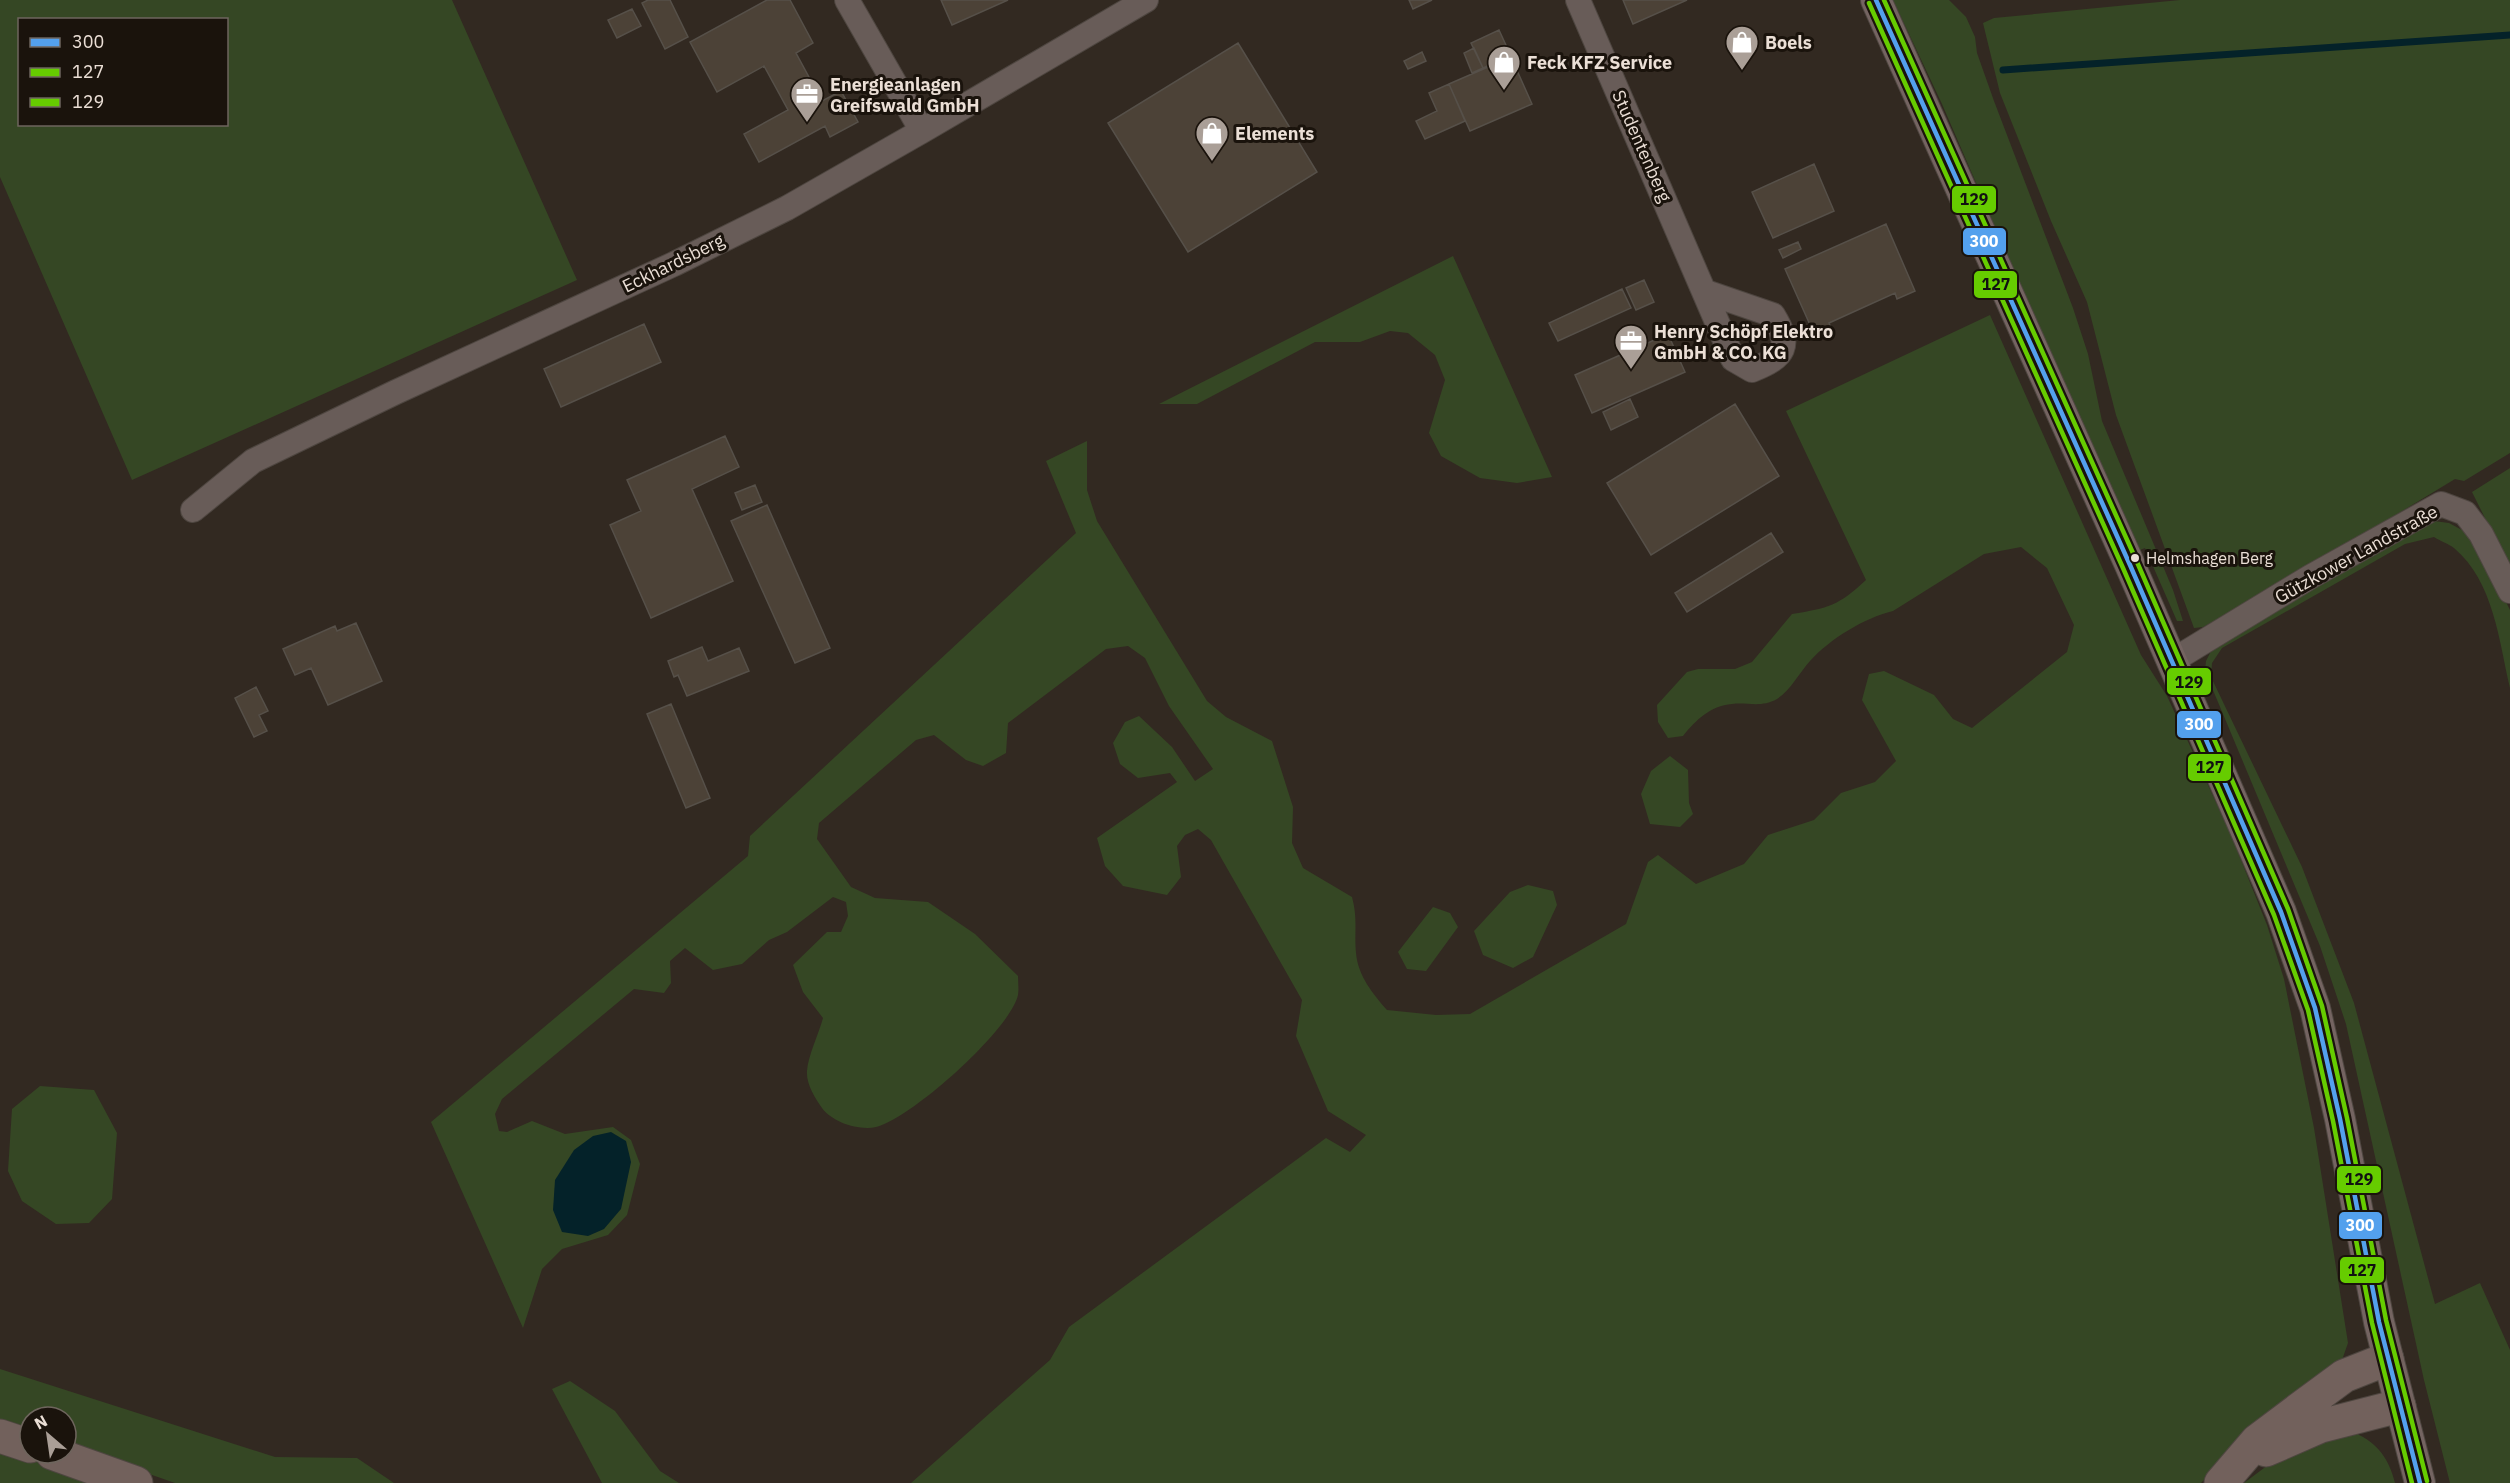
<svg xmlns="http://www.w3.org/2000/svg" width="2510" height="1483" font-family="'IBM Plex Sans',sans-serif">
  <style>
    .green { fill: #354724; fill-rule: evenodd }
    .water { fill: #042229 }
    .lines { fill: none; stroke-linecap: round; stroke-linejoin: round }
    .stream { stroke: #042229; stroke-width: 7 }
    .building { fill: #4c4237; stroke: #565049; stroke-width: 1.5 }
    .minor-casing { stroke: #4e4640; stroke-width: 26 }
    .major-casing { stroke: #4e4640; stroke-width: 32 }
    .highway-casing { stroke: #4e4640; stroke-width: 35 }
    .minor { stroke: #685c58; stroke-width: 24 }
    .major { stroke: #746461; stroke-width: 30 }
    .highway { stroke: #72615c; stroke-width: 33 }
    .bus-1-casing { stroke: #1a130c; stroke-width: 9 }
    .bus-2-casing { stroke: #1a130c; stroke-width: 9 }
    .bus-3-casing { stroke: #1a130c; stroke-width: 9 }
    .bus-1 { stroke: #53a0ed; stroke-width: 4.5 }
    .bus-2 { stroke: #6c0; stroke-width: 4.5 }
    .bus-3 { stroke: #6c0; stroke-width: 4.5 }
    .bus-dot { fill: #ebdfd6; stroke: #1a130c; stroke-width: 2 }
    .labels { text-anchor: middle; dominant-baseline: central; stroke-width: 6; stroke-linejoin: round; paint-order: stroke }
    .bus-label { font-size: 16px; fill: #ebdfd6; stroke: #1a130c; text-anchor: start }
    .poi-label { font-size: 18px; font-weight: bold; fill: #ebdfd6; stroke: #1a130c; text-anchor: start }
    .street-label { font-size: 18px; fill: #ebdfd6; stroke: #1a130c }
    .line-badge { stroke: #1a130c; stroke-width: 2 }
    .badge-label { font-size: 16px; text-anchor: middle; font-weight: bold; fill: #fff }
    .pale-badge-label { font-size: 16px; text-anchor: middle; font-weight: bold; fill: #111 }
  </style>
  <rect width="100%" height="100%" fill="#322921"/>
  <path class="green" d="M0 0H452L577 280 132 480 0 177ZM20 20H226V124H20Z
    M1893 0H1949L1966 17 1975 37 1977 53 1994 101 2073 308 2088 354 2102 421 2173 590 2183 621H2177L2145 548 2140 550 2024 294 1942 104Z
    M2180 0H2510V453L2464 481 2455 479 2257 599 2203 627 2194 628 2116 415 2087 302 2051 221 2000 93 1983 23 1994 18Z
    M1453 256 1552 477 1517 483 1480 478 1441 456 1429 433 1445 380 1435 355 1408 333 1390 331 1360 342H1315L1197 404H1159Z
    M1990 315 2141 655 2167 696 2231 835 2267 925 2284 979 2314 1128 2348 1343 2342 1360 2217 1466 2201 1483H911L1050 1360 1069 1327 1326 1138 1350 1152 1366 1135 1328 1111 1296 1036 1302 1000 1211 840 1198 829 1185 835 1177 846 1181 877 1167 895 1123 886 1105 866 1097 838 1177 782 1170 773 1138 778 1120 764 1113 743 1125 722 1139 716 1172 747 1195 781 1213 769 1169 706 1145 658 1128 646 1106 649 1008 723 1006 753 983 766 966 760 934 735 916 740 819 823 817 839 851 887 875 898 928 902 975 934 1018 976C1018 982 1019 989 1018 995 1010 1030 912 1118 876 1127 859 1131 832 1122 822 1108 815 1098 806 1084 807 1071 808 1056 819 1033 823 1018L803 992 793 965 827 932H841L848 916 846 902 833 897 787 932 769 940 742 964 713 970 685 948 670 961 671 983 664 993 634 989 502 1099 495 1114 499 1131 507 1132 532 1121 565 1134 613 1127 631 1140 640 1164 627 1215 608 1235 562 1249 542 1269 523 1328 431 1122 748 856 750 836 1076 533 1046 461 1087 441V490L1097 521 1207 701 1226 717 1272 741 1293 807 1292 843 1303 868 1352 897C1358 920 1354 931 1356 953 1358 976 1373 994 1387 1010L1436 1015 1470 1014 1626 924 1648 862 1658 855 1696 884 1744 864 1768 835 1814 820 1841 793 1875 782 1896 761 1862 700 1869 674 1884 671 1934 695 1953 719 1972 728 2067 652 2074 625 2047 568 2021 547 1984 554 1893 611C1864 618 1830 639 1810 661 1800 672 1790 691 1777 699 1761 708 1748 702 1732 704 1710 706 1696 720 1683 736L1668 738 1658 722 1657 705 1687 672 1698 669H1735L1752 662 1792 614C1829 608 1838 606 1866 580L1786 411Z
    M2510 468V568L2472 492Z
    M2426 520 2449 523 2462 530 2477 544 2510 610V688C2499 641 2494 582 2454 548 2449 544 2440 541 2434 537L2405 544 2222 648 2212 663 2211 677 2302 867 2354 1003 2435 1304 2480 1283 2510 1350V1483H2450L2424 1380 2346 1024 2320 946 2205 671 2206 661 2212 649Z
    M1670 756 1688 770 1689 803 1693 814 1680 827 1650 824 1641 794 1651 771Z
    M1528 885 1553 891 1557 905 1533 957 1513 968 1483 955 1474 931 1510 892Z
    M1433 907 1450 913 1458 927 1426 971 1407 969 1398 952Z
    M40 1086 94 1090 117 1133 112 1199 89 1223 56 1224 22 1201 8 1171 12 1109Z
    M0 1369 275 1457 357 1458 394 1483H175L66 1445V1417H30V1433L0 1422Z
    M570 1381 615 1411 660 1471 679 1483H602L552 1389Z
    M2355 1433C2378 1443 2389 1459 2395 1483H2244L2280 1456Z
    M0 1448 100 1483H0Z"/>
  <path class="water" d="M611 1132 626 1141 631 1162 621 1209 604 1229 588 1236 562 1232 553 1210 555 1180 574 1150 593 1136Z"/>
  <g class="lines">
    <path class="stream" d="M2003 70 2510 35"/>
  </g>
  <path class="building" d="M648 0H670L688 37 665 49 642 3Z
    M767 0H790L813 43 796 53 822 101 841 91 858 122 830 137 825 126 759 162 744 134 788 110 764 66 717 92 690 42Z
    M941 0H1008L952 25Z
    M1409 0H1432L1413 9Z
    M1623 0H1687L1633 24Z
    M632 9 641 26 617 38 608 20Z
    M1499 30 1511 56 1483 68 1471 43Z
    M1238 43 1317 172 1188 252 1108 123Z
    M1474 48 1483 68 1472 73 1464 53Z
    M1422 52 1426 61 1408 69 1404 61Z
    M1511 57 1532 104 1470 131 1449 84Z
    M1449 84 1465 121 1425 139 1416 121 1437 111 1429 93Z
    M1814 164 1834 211 1773 238 1752 192Z
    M1886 224 1915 291 1897 299 1895 293 1829 323 1831 328 1815 336 1785 269Z
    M1798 242 1801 249 1783 258 1779 250Z
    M1644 280 1654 302 1636 310 1626 288Z
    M1622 289 1631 308 1558 341 1549 323Z
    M644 324 661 362 561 407 544 369Z
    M1668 334 1685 372 1592 413 1575 375Z
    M1630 399 1638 417 1611 430 1603 412Z
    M1735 404 1779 476 1651 555 1607 483Z
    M725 436 739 467 692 489 733 581 651 618 610 525 641 511 627 480Z
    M755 485 762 502 742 510 735 493Z
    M767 505 830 648 795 663 731 521Z
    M1771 533 1783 552 1687 612 1675 593Z
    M356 623 382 681 328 705 311 668 295 675 283 649 335 626 337 631Z
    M702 647 708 661 739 648 749 671 687 696 678 675 674 677 668 661Z
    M256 687 268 711 259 715 267 731 254 737 235 698Z
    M671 704 710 798 686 808 647 714Z"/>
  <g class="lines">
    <defs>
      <path id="minor" d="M847 0 922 131
        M1578 0 1733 359 1752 370C1785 357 1792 346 1773 315L1706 292
        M193 510 253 461 396 392 674 264 787 208 922 131 1146 0
        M2172 661 2310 577 2441 504 2465 513 2481 534 2510 591"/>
      <path id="major" d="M1876 0 2130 565 2281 912 2315 1008 2340 1119 2379 1322 2420 1483"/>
      <path id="highway" d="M0 1436 30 1446
        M2266 1450 2321 1426 2399 1406
        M52 1453 136 1483
        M2221 1483 2257 1441 2298 1410 2344 1376 2387 1359"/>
    </defs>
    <use href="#minor" class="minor-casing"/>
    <use href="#major" class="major-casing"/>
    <use href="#highway" class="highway-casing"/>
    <use href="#minor" class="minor"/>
    <use href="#major" class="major"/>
    <use href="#highway" class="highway"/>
    <defs>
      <path id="bus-1" d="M1876 0 2130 565 2281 912 2315 1008 2340 1119 2379 1322 2420 1483"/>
      <path id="bus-2" d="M1869 3 2123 568 2274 915 2308 1010 2333 1121 2372 1323 2412 1483"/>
      <path id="bus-3" d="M1884 0 2137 562 2288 909 2322 1006 2347 1118 2386 1320 2427 1481"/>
    </defs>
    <use href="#bus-1" class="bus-1-casing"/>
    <use href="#bus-2" class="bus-2-casing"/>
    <use href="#bus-3" class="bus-3-casing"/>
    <use href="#bus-1" class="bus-1"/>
    <use href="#bus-2" class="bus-2"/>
    <use href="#bus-3" class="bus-3"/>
  </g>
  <defs>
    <symbol id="shop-pin" viewBox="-11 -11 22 30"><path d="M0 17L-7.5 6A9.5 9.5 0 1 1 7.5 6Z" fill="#aa9f97" stroke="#1a130c"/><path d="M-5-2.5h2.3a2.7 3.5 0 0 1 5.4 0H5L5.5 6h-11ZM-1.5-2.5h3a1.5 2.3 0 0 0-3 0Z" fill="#fff"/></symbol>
    <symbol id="office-pin" viewBox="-11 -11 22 30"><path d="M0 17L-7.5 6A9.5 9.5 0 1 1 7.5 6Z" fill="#aa9f97" stroke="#1a130c"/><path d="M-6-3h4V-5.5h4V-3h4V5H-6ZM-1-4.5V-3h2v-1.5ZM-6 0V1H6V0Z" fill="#fff"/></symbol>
  </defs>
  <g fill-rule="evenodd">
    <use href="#shop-pin" x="1723" y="23" width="38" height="52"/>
    <use href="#shop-pin" x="1485" y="43" width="38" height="52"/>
    <use href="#office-pin" x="788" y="75" width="38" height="52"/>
    <use href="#shop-pin" x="1193" y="114" width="38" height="52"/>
    <use href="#office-pin" x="1612" y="322" width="38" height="52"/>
  </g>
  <circle class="bus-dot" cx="2135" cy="558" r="5"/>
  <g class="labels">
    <g class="bus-label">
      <text x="2146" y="558">Helmshagen Berg</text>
    </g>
    <g class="poi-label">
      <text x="1765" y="42">Boels</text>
      <text x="1527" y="62">Feck KFZ Service</text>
      <text x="830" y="84">Energieanlagen<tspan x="830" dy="21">Greifswald GmbH</tspan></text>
      <text x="1235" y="133">Elements</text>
      <text x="1654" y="331">Henry Schöpf Elektro<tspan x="1654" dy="21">GmbH &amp; CO. KG</tspan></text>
    </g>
    <g class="street-label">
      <text transform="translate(1642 146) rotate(66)">Studentenberg</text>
      <text transform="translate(673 263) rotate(-26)">Eckhardsberg</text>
      <text transform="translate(2356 554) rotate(-29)">Gützkower Landstraße</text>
    </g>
  </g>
  <g class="line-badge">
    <rect x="1951" y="185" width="46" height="29" rx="6" fill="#6c0"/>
    <rect x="1962" y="227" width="45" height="29" rx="6" fill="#53a0ed"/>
    <rect x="1973" y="270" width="45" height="29" rx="6" fill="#6c0"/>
    <rect x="2166" y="667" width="46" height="29" rx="6" fill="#6c0"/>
    <rect x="2176" y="710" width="46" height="29" rx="6" fill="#53a0ed"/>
    <rect x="2187" y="753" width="45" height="29" rx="6" fill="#6c0"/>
    <rect x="2336" y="1165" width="46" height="29" rx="6" fill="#6c0"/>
    <rect x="2338" y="1211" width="45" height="29" rx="6" fill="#53a0ed"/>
    <rect x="2339" y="1256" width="46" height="28" rx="6" fill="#6c0"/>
  </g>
  <g class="badge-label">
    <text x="1984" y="247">300</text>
    <text x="2199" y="730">300</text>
    <text x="2360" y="1231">300</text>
  </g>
  <g class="pale-badge-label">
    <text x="1974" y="205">129</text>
    <text x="1996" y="290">127</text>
    <text x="2189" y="688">129</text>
    <text x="2210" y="773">127</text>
    <text x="2359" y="1185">129</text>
    <text x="2362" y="1276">127</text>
  </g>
  <rect x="18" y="18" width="210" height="108" fill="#1a130c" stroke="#6e655d" stroke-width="1.5"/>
  <rect x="30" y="38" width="30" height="9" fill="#53a0ed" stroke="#6e655d" stroke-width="1.5"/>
  <text x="72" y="48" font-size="18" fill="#ebdfd6">300</text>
  <rect x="30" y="68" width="30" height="9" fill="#66cc00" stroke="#6e655d" stroke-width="1.5"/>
  <text x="72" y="78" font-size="18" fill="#ebdfd6">127</text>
  <rect x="30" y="98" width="30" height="9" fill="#66cc00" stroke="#6e655d" stroke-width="1.5"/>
  <text x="72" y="108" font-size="18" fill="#ebdfd6">129</text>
  <g transform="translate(48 1435) rotate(331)"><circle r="28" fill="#1a130c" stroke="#6e655d" stroke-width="1.5"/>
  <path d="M0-4.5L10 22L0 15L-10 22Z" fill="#aa9f97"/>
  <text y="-9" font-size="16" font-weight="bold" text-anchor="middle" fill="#ebdfd6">N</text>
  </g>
</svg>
